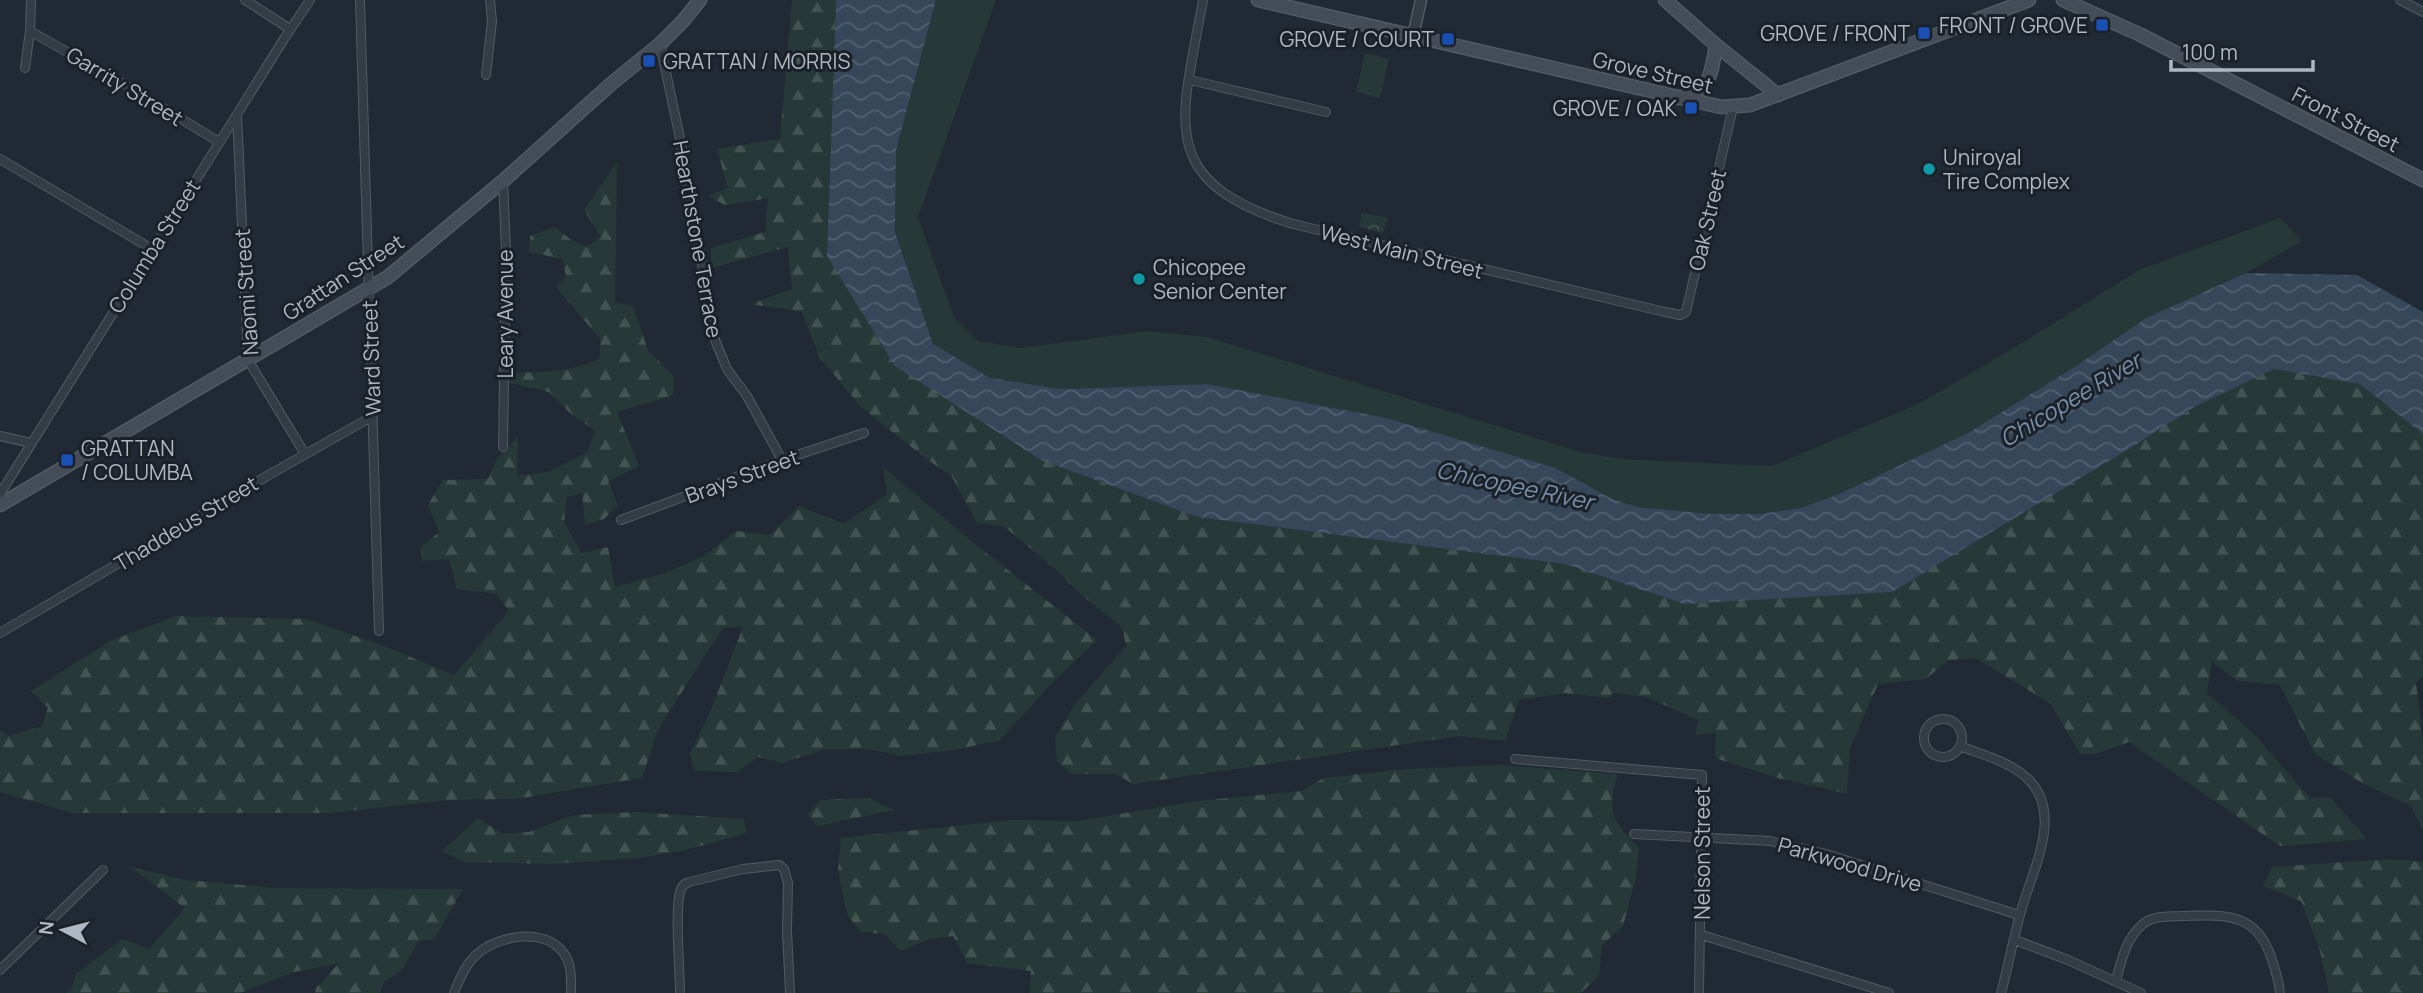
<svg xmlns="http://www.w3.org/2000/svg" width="2423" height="993" font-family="Manrope,sans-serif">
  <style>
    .grass { fill: #263837 }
    .forest { fill: url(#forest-firs) }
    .park { fill: url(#park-crowns) }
    .water { fill: url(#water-waves) }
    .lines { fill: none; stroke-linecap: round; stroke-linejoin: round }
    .minor-casing { stroke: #525a63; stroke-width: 10 }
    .tertiary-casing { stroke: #525a63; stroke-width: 13 }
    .secondary-casing { stroke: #525a63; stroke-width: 15 }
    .minor { stroke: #343c45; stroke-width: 8 }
    .tertiary { stroke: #343c45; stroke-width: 10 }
    .secondary { stroke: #434c57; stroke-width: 12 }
    .transit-dot { fill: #1a4fb4; stroke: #1a2129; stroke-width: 2.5 }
    .culture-dot { fill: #0f9aa8; stroke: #1a2129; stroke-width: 2.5 }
    .labels { text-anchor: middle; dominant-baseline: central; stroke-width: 6; stroke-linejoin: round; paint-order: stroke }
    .poi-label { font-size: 21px; fill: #aeb7c2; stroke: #1a2129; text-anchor: end }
    .street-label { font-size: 21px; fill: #aeb7c2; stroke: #1a2129 }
    .water-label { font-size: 23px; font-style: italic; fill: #798fa8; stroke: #1a2129 }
  </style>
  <defs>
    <pattern id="forest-firs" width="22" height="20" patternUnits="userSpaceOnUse" patternTransform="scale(1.75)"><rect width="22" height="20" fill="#263837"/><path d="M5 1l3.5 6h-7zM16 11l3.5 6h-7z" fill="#435352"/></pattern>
    <pattern id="park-crowns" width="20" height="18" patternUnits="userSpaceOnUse" patternTransform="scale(1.75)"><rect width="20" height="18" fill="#263837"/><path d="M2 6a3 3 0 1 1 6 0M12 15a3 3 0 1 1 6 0" fill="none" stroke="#435352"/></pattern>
    <pattern id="water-waves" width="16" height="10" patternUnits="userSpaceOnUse" patternTransform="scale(1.75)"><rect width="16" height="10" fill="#36475a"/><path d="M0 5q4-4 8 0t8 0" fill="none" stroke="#515f70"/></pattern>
  </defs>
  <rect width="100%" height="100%" fill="#212a34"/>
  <path class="grass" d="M936 0H996L918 217 954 317 978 341 1021 348 1147 331 1207 337 1581 452 1620 459 1771 466 1782 462 1920 403 2014 348 2139 270 2280 218 2302 241 2246 273 2146 318 2079 364 1968 433 1839 494 1801 508 1759 514H1712L1638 507 1612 499 1556 468 1386 419 1207 384 1061 389 989 378 933 345 895 232 896 151Z
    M1365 53 1389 59 1380 98 1356 92Z"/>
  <path class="forest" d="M792 0H836L827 256 1041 460 1197 517 1565 564 1684 604 2196 406 2274 369 2360 384 2423 434V676L2416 682 2423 742V831L2411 806 2362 783 2315 754 2280 685 2237 681 2212 661 2207 693 2254 734 2310 798 2330 797 2367 839 2280 846 2129 742 2096 754H2080L2051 704 1976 658 1948 660 1926 679 1878 684 1850 748 1847 794 1774 777 1715 758 1716 733 1696 735 1698 720 1646 697 1613 693 1609 698 1564 693 1519 700 1505 741 1459 736 1133 784 1116 774H1071L1057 761 1055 737 1075 704 1126 646 1122 627 1078 592 1055 569 1005 527 977 523 951 475 929 461 861 407 820 358 802 312 750 304 792 289 788 247 711 268V248L765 232 768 198 725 205 708 196 728 188 717 149 780 139Z
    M617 162 615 302 633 306 648 350 674 376 673 395 617 412 639 466 608 481 618 505 604 519 585 525 582 493 567 497 564 522 581 553 608 547 615 587 666 573 704 556 736 531 770 535 799 506 844 524 887 494 883 467 970 540 1097 640 1051 684 1000 740 955 750 902 756 869 749H825L782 763 758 757 737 772 694 771 690 753 711 710 743 627 723 628 658 729 642 778 516 799 447 800 331 813H73L0 792V730L8 736 42 726 48 708 31 691 110 641 176 616 306 619 382 645 454 675 509 611 496 594 457 589 449 559 422 561 420 548 439 532 428 505 443 480 488 479 498 457 518 436 517 476 548 472 588 452 595 430 572 415 549 392 510 383 509 373C541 372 570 373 599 359L601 340 556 287 566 277 563 259 529 252 530 236 555 227 570 239 587 247 601 237 584 210Z
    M1500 765 1618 774C1606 812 1612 820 1639 848L1636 877 1623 926 1602 945 1599 976 1581 993H1029L1031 971 967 963 953 936 930 939 900 951 885 934 861 932 848 916 843 896 838 869 841 838 1011 820 1079 821 1197 801 1301 791 1324 778 1406 769Z
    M868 798 894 810 817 826 808 814 820 800Z
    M636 812 744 819 746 833 686 850 638 858 551 864 464 862 442 851 478 818 503 834 529 832 574 815Z
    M2391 859 2423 862V993H2329L2320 951 2301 901 2263 886 2272 867Z
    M130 867 186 880 274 888 463 889 434 939 418 942 402 970 384 982 380 993H315L316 988 339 963 294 972 240 993H66L72 988 76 974 122 939 149 949 185 908Z"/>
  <path class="park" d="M1362 213 1388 218 1383 233 1359 227Z"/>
  <path class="water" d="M836 0H936L896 151 895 232 933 344 990 378 1061 389 1207 384 1386 418 1556 468 1612 499 1638 507 1712 514H1759L1801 508 1839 494 1968 433 2079 364 2146 318 2246 273 2357 275 2423 312V434L2360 384 2274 369 2196 406 2132 447 1892 592 1684 604 1565 564 1197 517 1041 460 895 366 827 256Z"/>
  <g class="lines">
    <defs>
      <path id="minor" d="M245 0 290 29
        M360 0 379 631
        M1203 0C1182 119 1153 181 1293 224L1665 312 1680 315 1686 312 1733 107
        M2400 0 2423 12
        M30 31 129 87 219 142
        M660 44 682 148 715 340 727 369 747 396 782 460
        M25 68 30 31 31 0
        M486 75 492 21 490 0
        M1190 80 1326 112
        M237 114 248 360 305 454
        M0 159 152 249
        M503 181 506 248 503 447
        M0 436 31 443
        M0 494 284 39 310 0
        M621 520 782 460 864 433
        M0 633 267 476 373 416
        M1924 738a19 19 0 1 1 38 0a19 19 0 1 1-38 0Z
        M1960 746C1983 755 2008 761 2027 778 2066 814 2030 874 2020 915 2013 940 2008 967 2001 993
        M1515 759 1702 775 1699 993
        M1634 834 1770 841 1826 854 2019 915
        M1702 935 1889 993
        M2015 940 2068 960 2141 993
        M0 970 103 870
        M2116 981C2121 961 2126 938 2143 924 2153 915 2171 917 2184 916 2224 915 2256 912 2271 957 2275 969 2279 980 2280 993
        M454 993C459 980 466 964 476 955 498 935 546 926 565 955 572 966 571 981 571 993
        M680 993C680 972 674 906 681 889 683 884 685 884 689 882L743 869 779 865 784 869 788 883 787 931 790 993"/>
      <path id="tertiary" d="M1413 36 1421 0"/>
      <path id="secondary" d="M1258 0 1721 107 1750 105 2029 0
        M1665 0 1716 45 1778 95
        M2063 0 2141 35 2423 180
        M1678 98C1711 90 1711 75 1716 45
        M0 505 388 277 503 181 611 84 660 44 683 21 700 0"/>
    </defs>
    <use href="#minor" class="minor-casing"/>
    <use href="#tertiary" class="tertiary-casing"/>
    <use href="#secondary" class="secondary-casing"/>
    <use href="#minor" class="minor"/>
    <use href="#tertiary" class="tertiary"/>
    <use href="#secondary" class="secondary"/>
  </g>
  <g class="transit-dot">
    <rect x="2095" y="18" width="14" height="14" rx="3.5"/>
    <rect x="1917" y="26" width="14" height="14" rx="3.5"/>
    <rect x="1441" y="32" width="14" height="14" rx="3.5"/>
    <rect x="642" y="54" width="14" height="14" rx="3.5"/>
    <rect x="1684" y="101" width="14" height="14" rx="3.5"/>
    <rect x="60" y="453" width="14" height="14" rx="3.5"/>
  </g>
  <g class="culture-dot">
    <circle cx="1929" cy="169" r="7"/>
    <circle cx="1139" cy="279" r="7"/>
  </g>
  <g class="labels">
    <g class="poi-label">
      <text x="2088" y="25">FRONT / GROVE</text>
      <text x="1910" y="33">GROVE / FRONT</text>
      <text x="1434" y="39">GROVE / COURT</text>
      <text x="663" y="61" text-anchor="start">GRATTAN / MORRIS</text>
      <text x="1677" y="108">GROVE / OAK</text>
      <text x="1943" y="157" text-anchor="start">Uniroyal<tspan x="1943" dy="24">Tire Complex</tspan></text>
      <text x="1153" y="267" text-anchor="start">Chicopee<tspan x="1153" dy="24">Senior Center</tspan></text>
      <text x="81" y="448" text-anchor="start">GRATTAN<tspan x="81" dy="24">/ COLUMBA</tspan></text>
    </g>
    <g class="street-label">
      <text transform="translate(1653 72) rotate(13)">Grove Street</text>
      <text transform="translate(125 86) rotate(31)">Garrity Street</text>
      <text transform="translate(2346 119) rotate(27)">Front Street</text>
      <text transform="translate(1707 220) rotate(-77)">Oak Street</text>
      <text transform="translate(698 239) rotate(80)">Hearthstone Terrace</text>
      <text transform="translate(154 246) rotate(-58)">Columba Street</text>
      <text transform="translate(1402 251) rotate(14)">West Main Street</text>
      <text transform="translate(343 277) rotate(-33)">Grattan Street</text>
      <text transform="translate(246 292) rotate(-94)">Naomi Street</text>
      <text transform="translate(505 314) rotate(-90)">Leary Avenue</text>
      <text transform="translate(371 358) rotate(-92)">Ward Street</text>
      <text transform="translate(742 476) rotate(-20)">Brays Street</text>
      <text transform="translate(186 523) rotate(-31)">Thaddeus Street</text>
      <text transform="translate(1702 853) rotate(-90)">Nelson Street</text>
      <text transform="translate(1850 864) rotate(16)">Parkwood Drive</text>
    </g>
    <g class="water-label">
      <text transform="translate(2070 399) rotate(-31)">Chicopee River</text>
      <text transform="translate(1515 485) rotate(12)">Chicopee River</text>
    </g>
  </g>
  <g transform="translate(63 930) rotate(277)" stroke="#1a2129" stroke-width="5" paint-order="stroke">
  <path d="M0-5L12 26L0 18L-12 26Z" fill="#aeb7c2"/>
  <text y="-10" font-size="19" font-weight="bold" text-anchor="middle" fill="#aeb7c2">N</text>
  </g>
  <path d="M2171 60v10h142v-10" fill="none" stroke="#aeb7c2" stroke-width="3.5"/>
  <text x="2182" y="60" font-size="21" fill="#aeb7c2" stroke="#1a2129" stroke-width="5" paint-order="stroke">100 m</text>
</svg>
